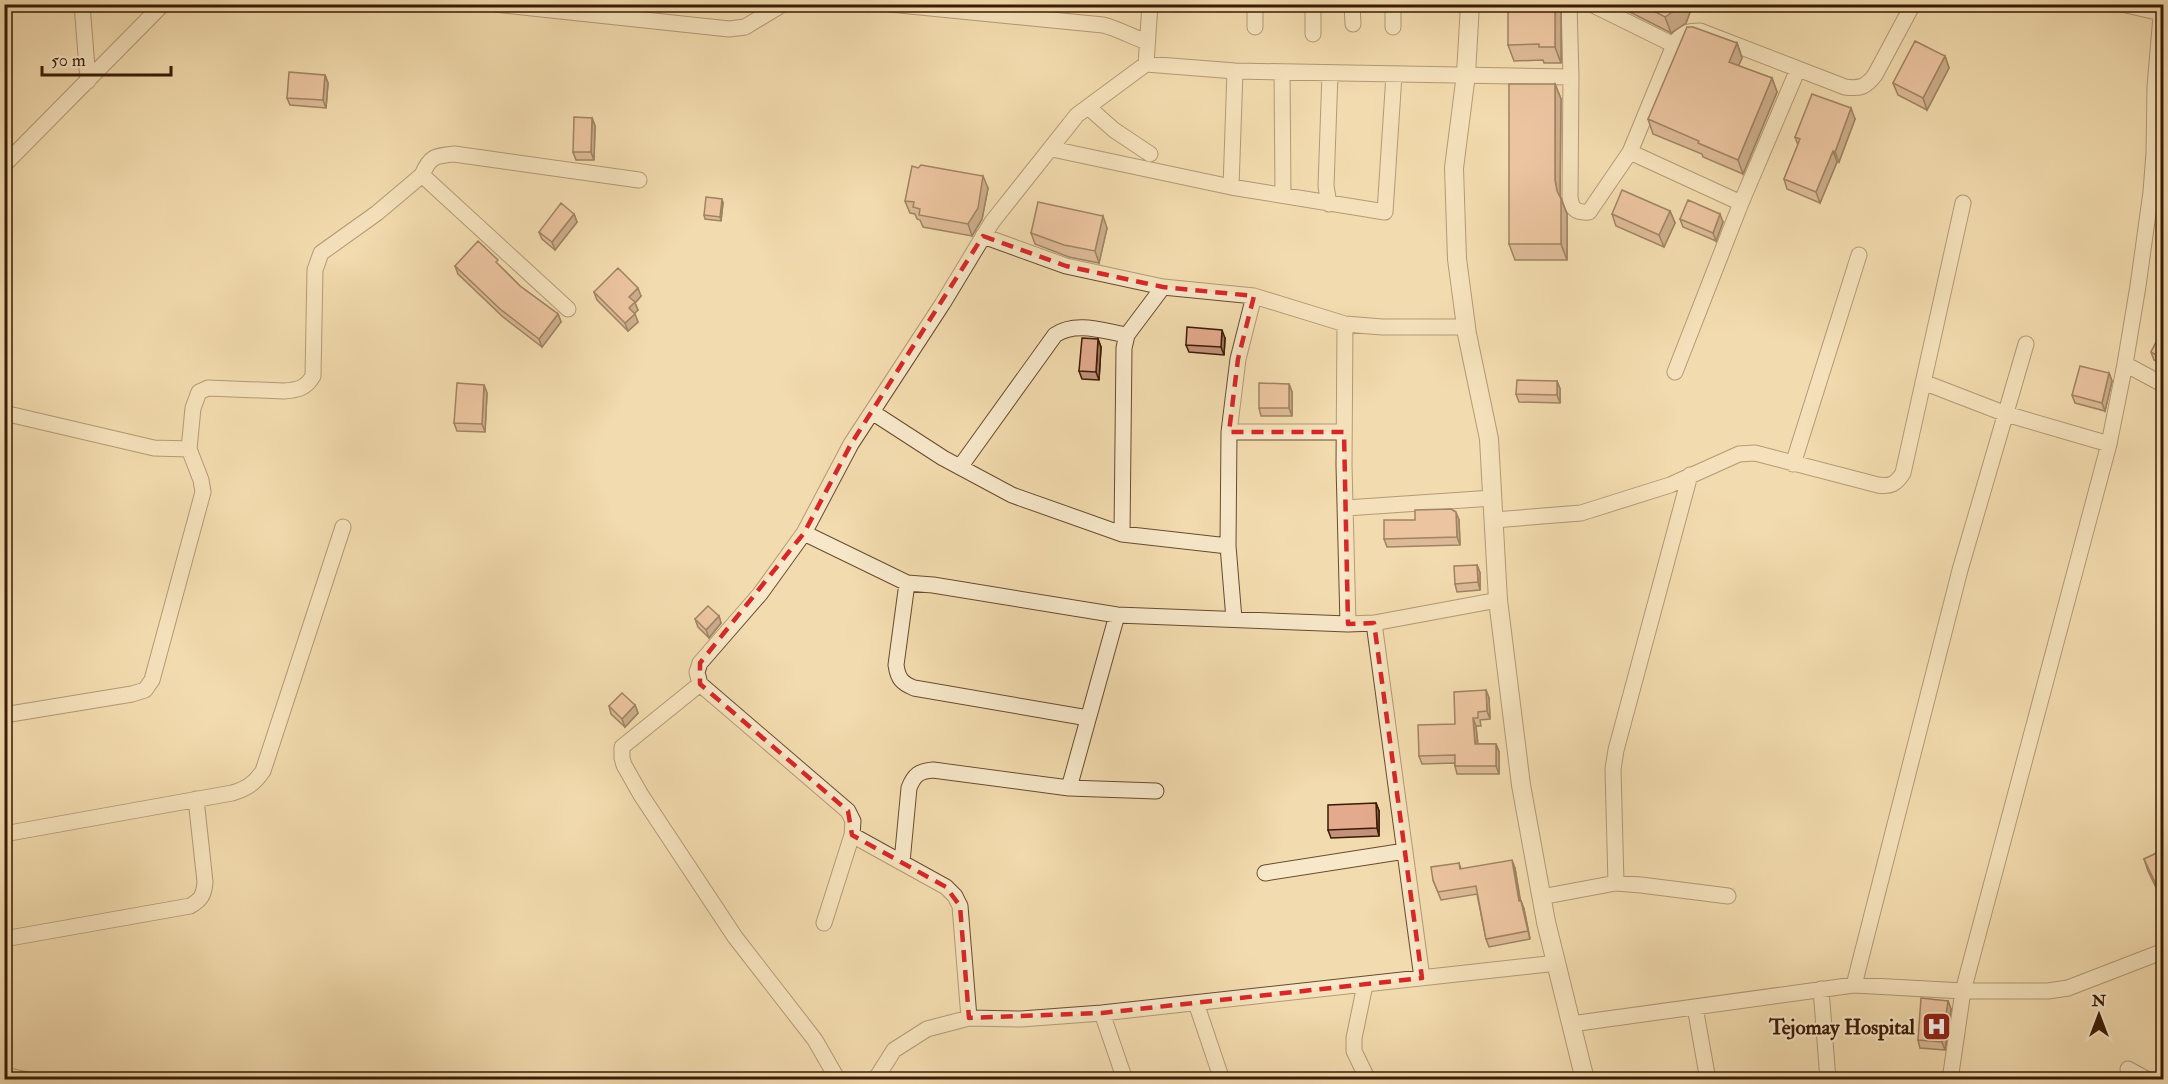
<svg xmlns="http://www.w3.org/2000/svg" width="2168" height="1084" font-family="'IM FELL Double Pica',serif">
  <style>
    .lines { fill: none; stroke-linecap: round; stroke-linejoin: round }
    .minor-casing { stroke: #684b2f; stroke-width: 17 }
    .tertiary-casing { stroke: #684b2f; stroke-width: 20 }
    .minor { stroke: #f7e8ca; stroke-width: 15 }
    .tertiary { stroke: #f7e8ca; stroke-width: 18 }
    .wall { fill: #c4927a; stroke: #3a1b05; stroke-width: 1.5 }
    .shaded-wall { fill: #a07763; stroke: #3a1b05; stroke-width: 1.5 }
    .building { fill: #e4aa8e; stroke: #3a1b05; stroke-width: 1.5 }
    .marked { fill: none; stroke: #d62828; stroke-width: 4.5; stroke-dasharray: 12 8; stroke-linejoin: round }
    .labels { text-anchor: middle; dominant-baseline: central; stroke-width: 4.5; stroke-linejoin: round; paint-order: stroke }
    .poi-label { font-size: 21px; font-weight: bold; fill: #3a1b05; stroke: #f7e8ca; text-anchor: end }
  </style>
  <rect width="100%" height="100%" fill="#f2dbae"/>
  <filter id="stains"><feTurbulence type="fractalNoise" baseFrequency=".00333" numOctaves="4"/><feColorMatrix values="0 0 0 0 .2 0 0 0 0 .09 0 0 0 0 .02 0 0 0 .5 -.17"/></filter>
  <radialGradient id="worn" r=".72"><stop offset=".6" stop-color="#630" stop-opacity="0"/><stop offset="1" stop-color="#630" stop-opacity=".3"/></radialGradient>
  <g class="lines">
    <defs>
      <path id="minor" d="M82 4 88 81
        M495 4 729 29 745 27 783 4
        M890 4 1103 25C1119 29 1132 37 1147 42
        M1352 4 1353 24
        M1569 4 1571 77 1570 196C1571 209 1576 213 1589 212L1630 152 1674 45 1591 4
        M2122 4 2161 13
        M1255 27V4
        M1393 27V4
        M1313 34V4
        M1674 45C1681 33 1687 31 1700 31L1845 87C1860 89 1866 87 1875 75L1913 4
        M1146 64 1150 4
        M1282 72 1283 195
        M1088 107 1114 130 1150 154
        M1052 149 1231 187 1385 212 1394 75
        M1630 152 1741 203
        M4 165 163 4
        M1231 187 1235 71
        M1329 204 1326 186 1330 73
        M983 236 1066 266 1163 287 1254 296 1345 324 1382 327H1466
        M568 309 422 175C430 156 435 156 454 154L639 180
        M1345 324 1344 465 1348 624
        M2125 364 2164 385
        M1675 372 1741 203 1798 69
        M1923 382 2006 414 2109 444
        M872 412 943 458 1012 495 1122 534 1228 546 1234 619
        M4 413 154 448 189 449 201 480 203 492 152 680 145 690 132 694 4 715
        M1229 432H1344
        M189 449 193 408 199 392 208 388 284 391C298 390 306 388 313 376L315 270 321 253 377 213 422 175
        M1793 464 1859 255
        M960 467 1055 335C1076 321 1103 331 1127 335
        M1346 508 1493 498
        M1494 520 1581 513 1670 485 1739 454 1755 453 1878 485C1891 487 1896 484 1903 473L1963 203
        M804 533 907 583 933 585 1117 615 1348 624 1374 623 1498 600
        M1122 534 1124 348 1127 335 1163 287
        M1228 546 1229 432 1238 359 1254 296
        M907 583 896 665C898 679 902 683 914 688L1088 718
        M1374 623 1422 978
        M700 684 622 747V758L624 765 641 795 735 937 815 1040 838 1080
        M1069 788 1117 615
        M4 834 232 793C246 789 254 784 263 771L343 527
        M852 835 946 887 955 896 960 906 969 1018
        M902 862 909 788C914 775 919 771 933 770L1069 788 1156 791
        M1265 873 1405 851
        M1616 883 1613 769 1616 750 1690 475
        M1541 897 1616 883 1641 885 1728 896
        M824 923 852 835 853 821 848 811 700 684 697 672 700 663 760 594 804 533 851 444 943 303 992 222 1077 115 1146 64 1235 71 1571 77
        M4 939 190 906C201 900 204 895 205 882L196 799
        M1365 985 1354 1038V1051L1368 1080
        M1854 985 1960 570 2026 344
        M1821 989 1828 1080
        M1196 1003 1222 1080
        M1695 1007 1708 1080
        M1102 1013 1125 1080
        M1571 1024 1854 985 1963 991 2109 444 2125 364 2138 286 2151 192 2154 153 2155 87 2162 4
        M2128 1069 2148 1080
        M4 1075 28 1080
        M875 1080 894 1050 927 1029 969 1018 1021 1019 1102 1013 1557 963
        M1950 1080 1963 991H2048L2068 988 2164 951"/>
      <path id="tertiary" d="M1470 4 1466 74 1454 168 1457 259 1467 334 1489 439 1498 600 1521 785 1546 922 1585 1080"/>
    </defs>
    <use href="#minor" class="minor-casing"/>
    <use href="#tertiary" class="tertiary-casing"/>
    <use href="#minor" class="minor"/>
    <use href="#tertiary" class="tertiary"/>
  </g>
  <path class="wall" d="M1561 4V63H1544L1543 60 1514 61 1508 45Z
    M1614 4H1693L1686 23 1671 33Z
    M1737 43 1742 58 1738 66 1772 78 1777 92 1743 174 1703 157 1702 154 1653 134 1648 119Z
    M1945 56 1949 68 1927 110 1898 95 1893 83Z
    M325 75 328 83 326 108 290 105 287 98Z
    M1555 84 1561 99 1560 196 1567 214V260H1515L1509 244Z
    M592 118 595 126 594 160H576L573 152Z
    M1855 119 1839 162H1837L1820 203 1787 189 1784 179 1798 145 1795 137Z
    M988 188 982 219 972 236 923 227 920 220 917 219 915 214 910 213 905 201Z
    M723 203 721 221 705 219 704 215Z
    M1670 211 1675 223 1664 247 1616 226 1612 214Z
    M574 214 577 222 555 250 542 239 539 232Z
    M1680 219 1723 222 1716 241 1683 227Z
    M1107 228 1099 263 1069 257 1035 244 1031 233Z
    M455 266H500L520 286 558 314 561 322 542 347 503 317 458 274Z
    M594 292 641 296 635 303 638 310 634 313 638 322 628 331 597 300Z
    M2163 329V365L2154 360 2151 352Z
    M1225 338 1224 355 1189 352 1186 345Z
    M1098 339 1101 347 1099 380 1082 379 1079 371Z
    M2109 373 2112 381 2105 411 2075 403 2072 395Z
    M1557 381 1560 389V403L1519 402 1516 394Z
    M1289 384 1292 392V416H1261L1259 408Z
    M484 385 487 393 485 432 457 431 454 423Z
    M1459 520 1460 545 1387 547 1384 539Z
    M1477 565 1480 573V590L1457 592 1455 584Z
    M719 616 721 623 709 638 698 627 695 619Z
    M1486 690 1489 698 1490 719 1480 720 1481 726H1476L1478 744H1496L1499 752V774H1457L1455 766V763L1422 764 1419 756 1455 724Z
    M635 705 638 713 625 727 611 714 609 706Z
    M1376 803 1379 811V836L1331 838 1328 830Z
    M2163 850V902L2148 871 2144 859Z
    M1459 863 1461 869 1515 868 1520 901H1521L1524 909 1530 939 1489 947 1486 939 1477 894 1441 900 1433 880Z
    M1948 1001 1951 1009 1945 1050 1920 1048 1918 1040Z"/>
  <path class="shaded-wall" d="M1555 4H1561V63L1555 47Z
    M1681 4H1693L1686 23 1671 33 1665 17Z
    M1737 43 1742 58 1734 76 1729 62Z
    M1945 56 1949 68 1927 110 1923 98Z
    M325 75 328 83 326 108 323 100Z
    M1772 78 1777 92 1743 174 1738 160Z
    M1555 84 1561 99 1560 196 1567 214V260L1561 244 1557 191 1555 180Z
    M1851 108 1855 119 1839 162 1835 152Z
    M592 118 595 126 594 160 591 152Z
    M1833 151 1837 162 1820 203 1816 192Z
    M983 176 988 188 982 219 972 236 968 224Z
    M722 199 723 203 721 221 720 217Z
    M1670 211 1675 223 1664 247 1659 235Z
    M574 214 577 222 555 250 552 242Z
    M1720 214 1723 222 1716 241 1713 233Z
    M1103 216 1107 228 1099 263 1095 251Z
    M638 288 641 296 635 303 638 310 632 316 629 308V297Z
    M558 314 561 322 542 347 539 339Z
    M635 314 638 322 628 331 625 323Z
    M1222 330 1225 338 1224 355 1221 347Z
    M1098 339 1101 347 1099 380 1096 372Z
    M2109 373 2112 381 2105 411 2102 403Z
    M1557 381 1560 389V403L1557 395Z
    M1289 384 1292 392V416L1289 408Z
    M484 385 487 393 485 432 482 424Z
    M1456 512 1459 520 1460 545 1457 537Z
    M1477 565 1480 573V590L1478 582Z
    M719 616 721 623 709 638 706 630Z
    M1486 690 1489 698 1490 719 1487 711Z
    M635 705 638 713 625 727 622 719Z
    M1473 718 1476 726 1478 752 1475 744Z
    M1496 744 1499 752V774L1496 766Z
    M1376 803 1379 811V836L1377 828Z
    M1512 860 1515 868 1522 909 1519 901Z
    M1521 901 1524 909 1530 939 1528 931Z
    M1948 1001 1951 1009 1945 1050 1942 1042Z"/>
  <path class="building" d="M1508 4H1555V47H1539V44L1508 45Z
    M1640 4H1681L1680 7 1665 17Z
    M1687 27H1693L1737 43 1729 62 1772 78 1738 160 1698 143 1699 141 1648 119Z
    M1915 41 1945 56 1923 98 1893 83Z
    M289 72 325 75 323 100 287 98Z
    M1509 84H1555V180L1557 191 1561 199V244H1509Z
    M1812 94 1851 108 1835 152 1833 151 1816 192 1784 179 1800 139 1795 137Z
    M574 117 592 118 591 152H573Z
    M921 165 983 176 978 208 968 224 919 215 920 209 913 207 914 202 905 201 912 166 918 168Z
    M1622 190 1670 211 1659 235 1612 214Z
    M706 197 722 199 720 217 704 215Z
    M1688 200 1720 214 1713 233 1680 219Z
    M1038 202 1103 216 1095 251 1064 245 1031 233Z
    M561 203 574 214 552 242 539 232Z
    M478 241 498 260 496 262 520 286 558 314 539 339 500 309 455 266Z
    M618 268 638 288 629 297 635 302 629 308 635 314 625 323 594 292Z
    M1187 327 1222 330 1221 347 1186 345Z
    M2163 329V359L2151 352Z
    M1082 338 1098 339 1096 372 1079 371Z
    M2080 366 2109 373 2102 403 2072 395Z
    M1517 380 1557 381V395L1516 394Z
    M457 383 484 385 482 424 454 423Z
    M1259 383 1289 384V408H1259Z
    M1451 509 1456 512 1457 537 1384 539V520H1415V510Z
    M1477 565 1478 582 1455 584 1454 566Z
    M708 606 719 616 706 630 695 619Z
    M1486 690 1487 711 1478 712V718H1473L1475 744H1496V766H1455V755L1419 756 1418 725 1455 724 1454 692Z
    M622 693 635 705 622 719 609 706Z
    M1376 803 1377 828 1328 830V805Z
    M2163 850V899L2144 859Z
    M1512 860 1519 901H1521L1528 931 1486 939 1476 886 1438 892 1433 880 1431 867 1459 863 1460 869Z
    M1921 998 1948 1001 1942 1042 1918 1040Z"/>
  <path d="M0 0H2168V1084H0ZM983 236 1066 266 1163 287 1254 296 1238 359 1229 432H1344L1348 624 1374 623 1422 978 1102 1013 969 1018 960 906 946 887 852 835 848 811 700 684V663L804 533 851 444Z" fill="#f2dbae" fill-opacity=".55" fill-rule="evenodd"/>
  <path class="marked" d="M983 236 1066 266 1163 287 1254 296 1238 359 1229 432H1344L1348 624 1374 623 1422 978 1102 1013 969 1018 960 906 946 887 852 835 848 811 700 684V663L804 533 851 444Z"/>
  <defs>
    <symbol id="hospital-square" viewBox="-11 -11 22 22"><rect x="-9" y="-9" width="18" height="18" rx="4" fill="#8f2418" stroke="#f7e8ca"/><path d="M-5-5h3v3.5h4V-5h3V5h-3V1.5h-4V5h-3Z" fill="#fff"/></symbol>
  </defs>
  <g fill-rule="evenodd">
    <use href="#hospital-square" x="1920" y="1010" width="33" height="33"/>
  </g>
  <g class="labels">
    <g class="poi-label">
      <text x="1915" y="1027">Tejomay Hospital</text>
    </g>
  </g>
  <rect width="2168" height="1084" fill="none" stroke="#f2dbae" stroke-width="24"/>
  <rect x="6" y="6" width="2156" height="1072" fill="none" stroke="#3a1b05" stroke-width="3"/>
  <rect x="12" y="12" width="2144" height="1060" fill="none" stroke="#3a1b05" stroke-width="1.5"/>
  <g transform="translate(2099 1015)" stroke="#f7e8ca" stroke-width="4.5" paint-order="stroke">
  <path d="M0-4.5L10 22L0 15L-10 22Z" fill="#3a1b05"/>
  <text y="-9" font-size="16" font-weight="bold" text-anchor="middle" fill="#3a1b05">N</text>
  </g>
  <path d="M42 66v9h129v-9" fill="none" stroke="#3a1b05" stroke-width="3"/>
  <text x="51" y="66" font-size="18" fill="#3a1b05" stroke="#f7e8ca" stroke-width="4.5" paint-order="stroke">50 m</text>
  <rect width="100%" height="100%" filter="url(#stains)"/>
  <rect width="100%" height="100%" fill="url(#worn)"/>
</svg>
